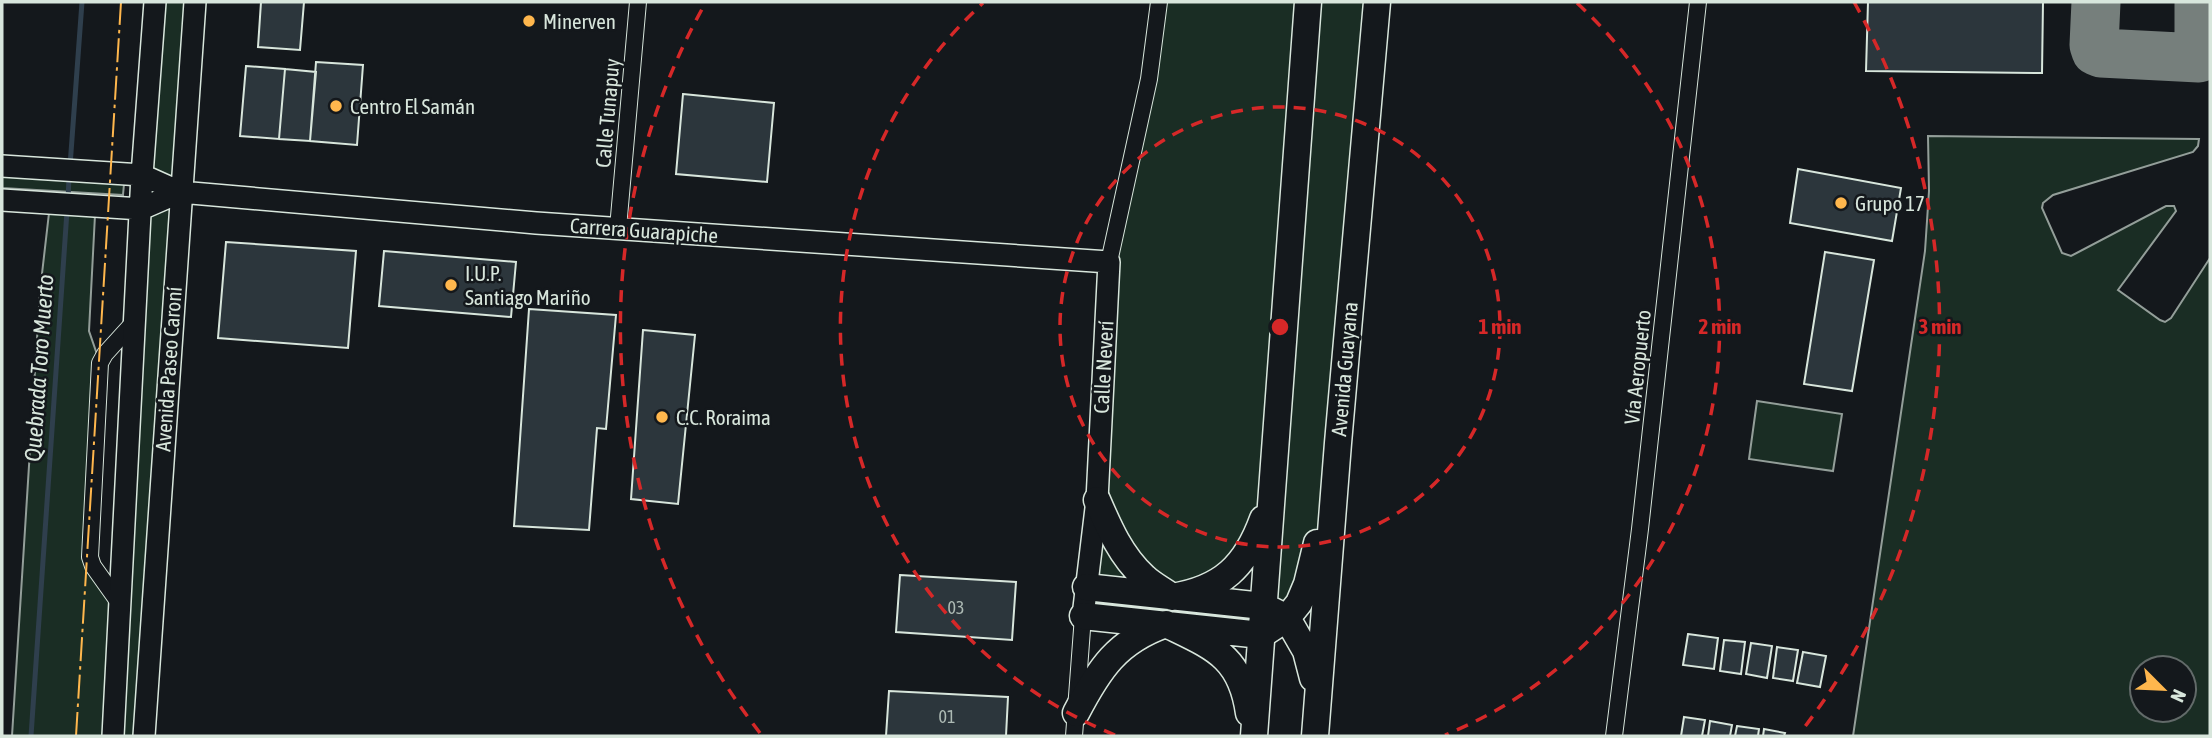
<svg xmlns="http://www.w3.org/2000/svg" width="2212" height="738" font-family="'Asap Condensed',sans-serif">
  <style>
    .green { fill: #1a2d24; stroke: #939e99; stroke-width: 2; fill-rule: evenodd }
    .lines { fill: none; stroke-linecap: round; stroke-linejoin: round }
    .stream { stroke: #2f3f4d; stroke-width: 5 }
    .taxiway { stroke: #767f7c; stroke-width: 49 }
    .building { fill: #2c363c; stroke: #d8e6dc; stroke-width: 2 }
    .minor-casing { stroke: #d8e6dc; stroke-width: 18 }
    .tertiary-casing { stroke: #d8e6dc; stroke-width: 24 }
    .primary-casing { stroke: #d8e6dc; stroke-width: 29 }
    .minor { stroke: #14181c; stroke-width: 16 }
    .tertiary { stroke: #14181c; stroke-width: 21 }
    .primary { stroke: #14181c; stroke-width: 26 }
    .power { stroke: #ffb74d; stroke-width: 2; stroke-dasharray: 24 5 3.5 5; stroke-linecap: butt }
    .ring { fill: none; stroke: #d62828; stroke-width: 3.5; stroke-dasharray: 12 9 }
    .poi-dot { fill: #ffb74d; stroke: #14181c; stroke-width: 2.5 }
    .labels { text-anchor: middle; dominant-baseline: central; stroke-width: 5; stroke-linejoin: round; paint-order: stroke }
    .number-label { font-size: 18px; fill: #adbab4 }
    .poi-label { font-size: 21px; fill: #d8e6dc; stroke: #14181c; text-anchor: start }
    .street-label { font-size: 21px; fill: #d8e6dc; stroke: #14181c }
    .water-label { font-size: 23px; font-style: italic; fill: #d8e6dc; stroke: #14181c }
    .centre { fill: #d62828; stroke: #14181c; stroke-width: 3.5 }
    .ring-label { font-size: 21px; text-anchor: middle; font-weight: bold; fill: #d62828; stroke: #14181c; stroke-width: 5; stroke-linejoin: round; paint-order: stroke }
  </style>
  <rect width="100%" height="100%" fill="#14181c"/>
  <path class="green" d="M155 2H195L144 736H12L40 291 49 213 95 215 89 331 100 363 90 557 120 603 141 209 179 192 142 175Z
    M1158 2H1377L1338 443 1312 562 1299 603 1263 606 1272 489 1214 585 1086 587 1108 263Z
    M1928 136 2199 139 2198 146 2193 152 2053 195 2043 203 2042 208 2062 253 2071 256 2166 206H2174L2176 211 2118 290 2160 320 2165 322 2171 318 2210 258V736H1853L1925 251 1929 191ZM2184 668V710H2142V668Z
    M2 176 124 184 123 195 2 188Z
    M1757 401 1842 414 1833 471 1749 459Z"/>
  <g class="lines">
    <path class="stream" d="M70 166 82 2
      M68 201 69 176
      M31 736 67 211"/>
    <path class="taxiway" d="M2096 2 2094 45 2096 51 2101 53 2199 58V2"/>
  </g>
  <path class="building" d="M261 2H304L300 50 258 47Z
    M1868 2H2043L2042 73 1866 71Z
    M316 62 363 65 357 145 310 141Z
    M246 66 285 69 279 139 240 136Z
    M285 69 316 72 310 141 279 139Z
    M683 94 774 103 767 182 676 174Z
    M1798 169 1901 188 1892 241 1790 223Z
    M226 242 356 251 348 348 218 338Z
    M384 251 516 262 511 317 379 306Z
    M1825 252 1874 260 1852 391 1804 384Z
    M529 309 616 315 606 429 597 428 589 530 514 526Z
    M643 330 695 335 678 504 631 499Z
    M900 575 1016 582 1012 640 896 632Z
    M1688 634 1718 638 1714 669 1683 665Z
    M1724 640 1745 642 1741 674 1720 671Z
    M1751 643 1772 646 1767 678 1746 674Z
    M1777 647 1798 650 1793 681 1773 678Z
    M1803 652 1826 656 1820 687 1797 683Z
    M889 691 1008 697 1006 736H886Z
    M1684 717 1705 720 1702 736H1681Z
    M1710 721 1732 725 1730 736H1708Z
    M1737 726 1759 729 1758 736H1735Z
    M1764 729 1785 733 1784 736H1763Z"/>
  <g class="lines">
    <defs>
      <path id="minor" d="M618 228 638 2
        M1109 262 1149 79 1159 2
        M120 604 93 566 90 557 100 363 105 354 135 321
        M1074 736 1083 616
        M1614 736 1640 529 1698 2"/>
      <path id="tertiary" d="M2 166 142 175 180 192 536 223 1109 262 1097 500 1083 616
        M2 200 141 209 180 192
        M113 736 142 175 155 2
        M144 736 195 2"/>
      <path id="primary" d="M1097 500C1109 528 1121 556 1144 577 1152 585 1163 590 1172 597 1222 589 1246 566 1263 519
        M1086 587 1263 606 1287 618 1306 651 1313 678
        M1083 616 1261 635 1287 618 1299 603 1307 584 1317 543
        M1076 713C1099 669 1117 641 1166 624 1213 647 1241 656 1249 713
        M1254 736 1308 2
        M1315 736 1338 443 1377 2"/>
    </defs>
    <use href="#minor" class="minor-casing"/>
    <use href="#tertiary" class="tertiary-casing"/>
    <use href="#primary" class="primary-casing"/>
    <use href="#minor" class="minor"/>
    <use href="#tertiary" class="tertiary"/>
    <use href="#primary" class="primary"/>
    <path class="power" d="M76 736 121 2"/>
  </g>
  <g class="ring">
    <circle cx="1280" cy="327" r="220"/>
    <path d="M1115 735A440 440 0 0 1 983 3M1577 3A440 440 0 0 1 1445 735"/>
    <path d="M760 733A660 660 0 0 1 706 2M1854 2A660 660 0 0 1 1800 733"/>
  </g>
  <g class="poi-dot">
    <circle cx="529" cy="21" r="7"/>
    <circle cx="336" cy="106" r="7"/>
    <circle cx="1841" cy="203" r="7"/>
    <circle cx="451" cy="285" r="7"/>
    <circle cx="662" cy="417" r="7"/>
  </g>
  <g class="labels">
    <g class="number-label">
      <text x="956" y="607">03</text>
      <text x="947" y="716">01</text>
    </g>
    <g class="poi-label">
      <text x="543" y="21">Minerven</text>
      <text x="350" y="106">Centro El Samán</text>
      <text x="1855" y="203">Grupo 17</text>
      <text x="465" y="273">I.U.P.<tspan x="465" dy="24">Santiago Mariño</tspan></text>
      <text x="676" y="417">C.C. Roraima</text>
    </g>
    <g class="street-label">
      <text transform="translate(607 113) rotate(-85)">Calle Tunapuy</text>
      <text transform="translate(644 230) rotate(4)">Carrera Guarapiche</text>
      <text transform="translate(1103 367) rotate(-87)">Calle Neverí</text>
      <text transform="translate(1637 367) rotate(-84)">Vía Aeropuerto</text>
      <text transform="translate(168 369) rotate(-86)">Avenida Paseo Caroní</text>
      <text transform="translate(1344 369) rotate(-85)">Avenida Guayana</text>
    </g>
    <g class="water-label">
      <text transform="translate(39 368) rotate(-86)">Quebrada Toro Muerto</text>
    </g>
  </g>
  <circle cx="1280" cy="327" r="10" class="centre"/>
  <g class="ring-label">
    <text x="1500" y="334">1 min</text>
    <text x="1720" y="334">2 min</text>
    <text x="1940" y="334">3 min</text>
  </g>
  <rect width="2212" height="738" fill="none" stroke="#d8e6dc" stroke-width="7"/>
  <g transform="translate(2163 689) rotate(114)"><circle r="33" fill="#14181c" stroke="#626a69" stroke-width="2"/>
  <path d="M0-5L12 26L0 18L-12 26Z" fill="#ffb74d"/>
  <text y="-10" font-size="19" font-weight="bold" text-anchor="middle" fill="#d8e6dc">N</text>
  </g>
</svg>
